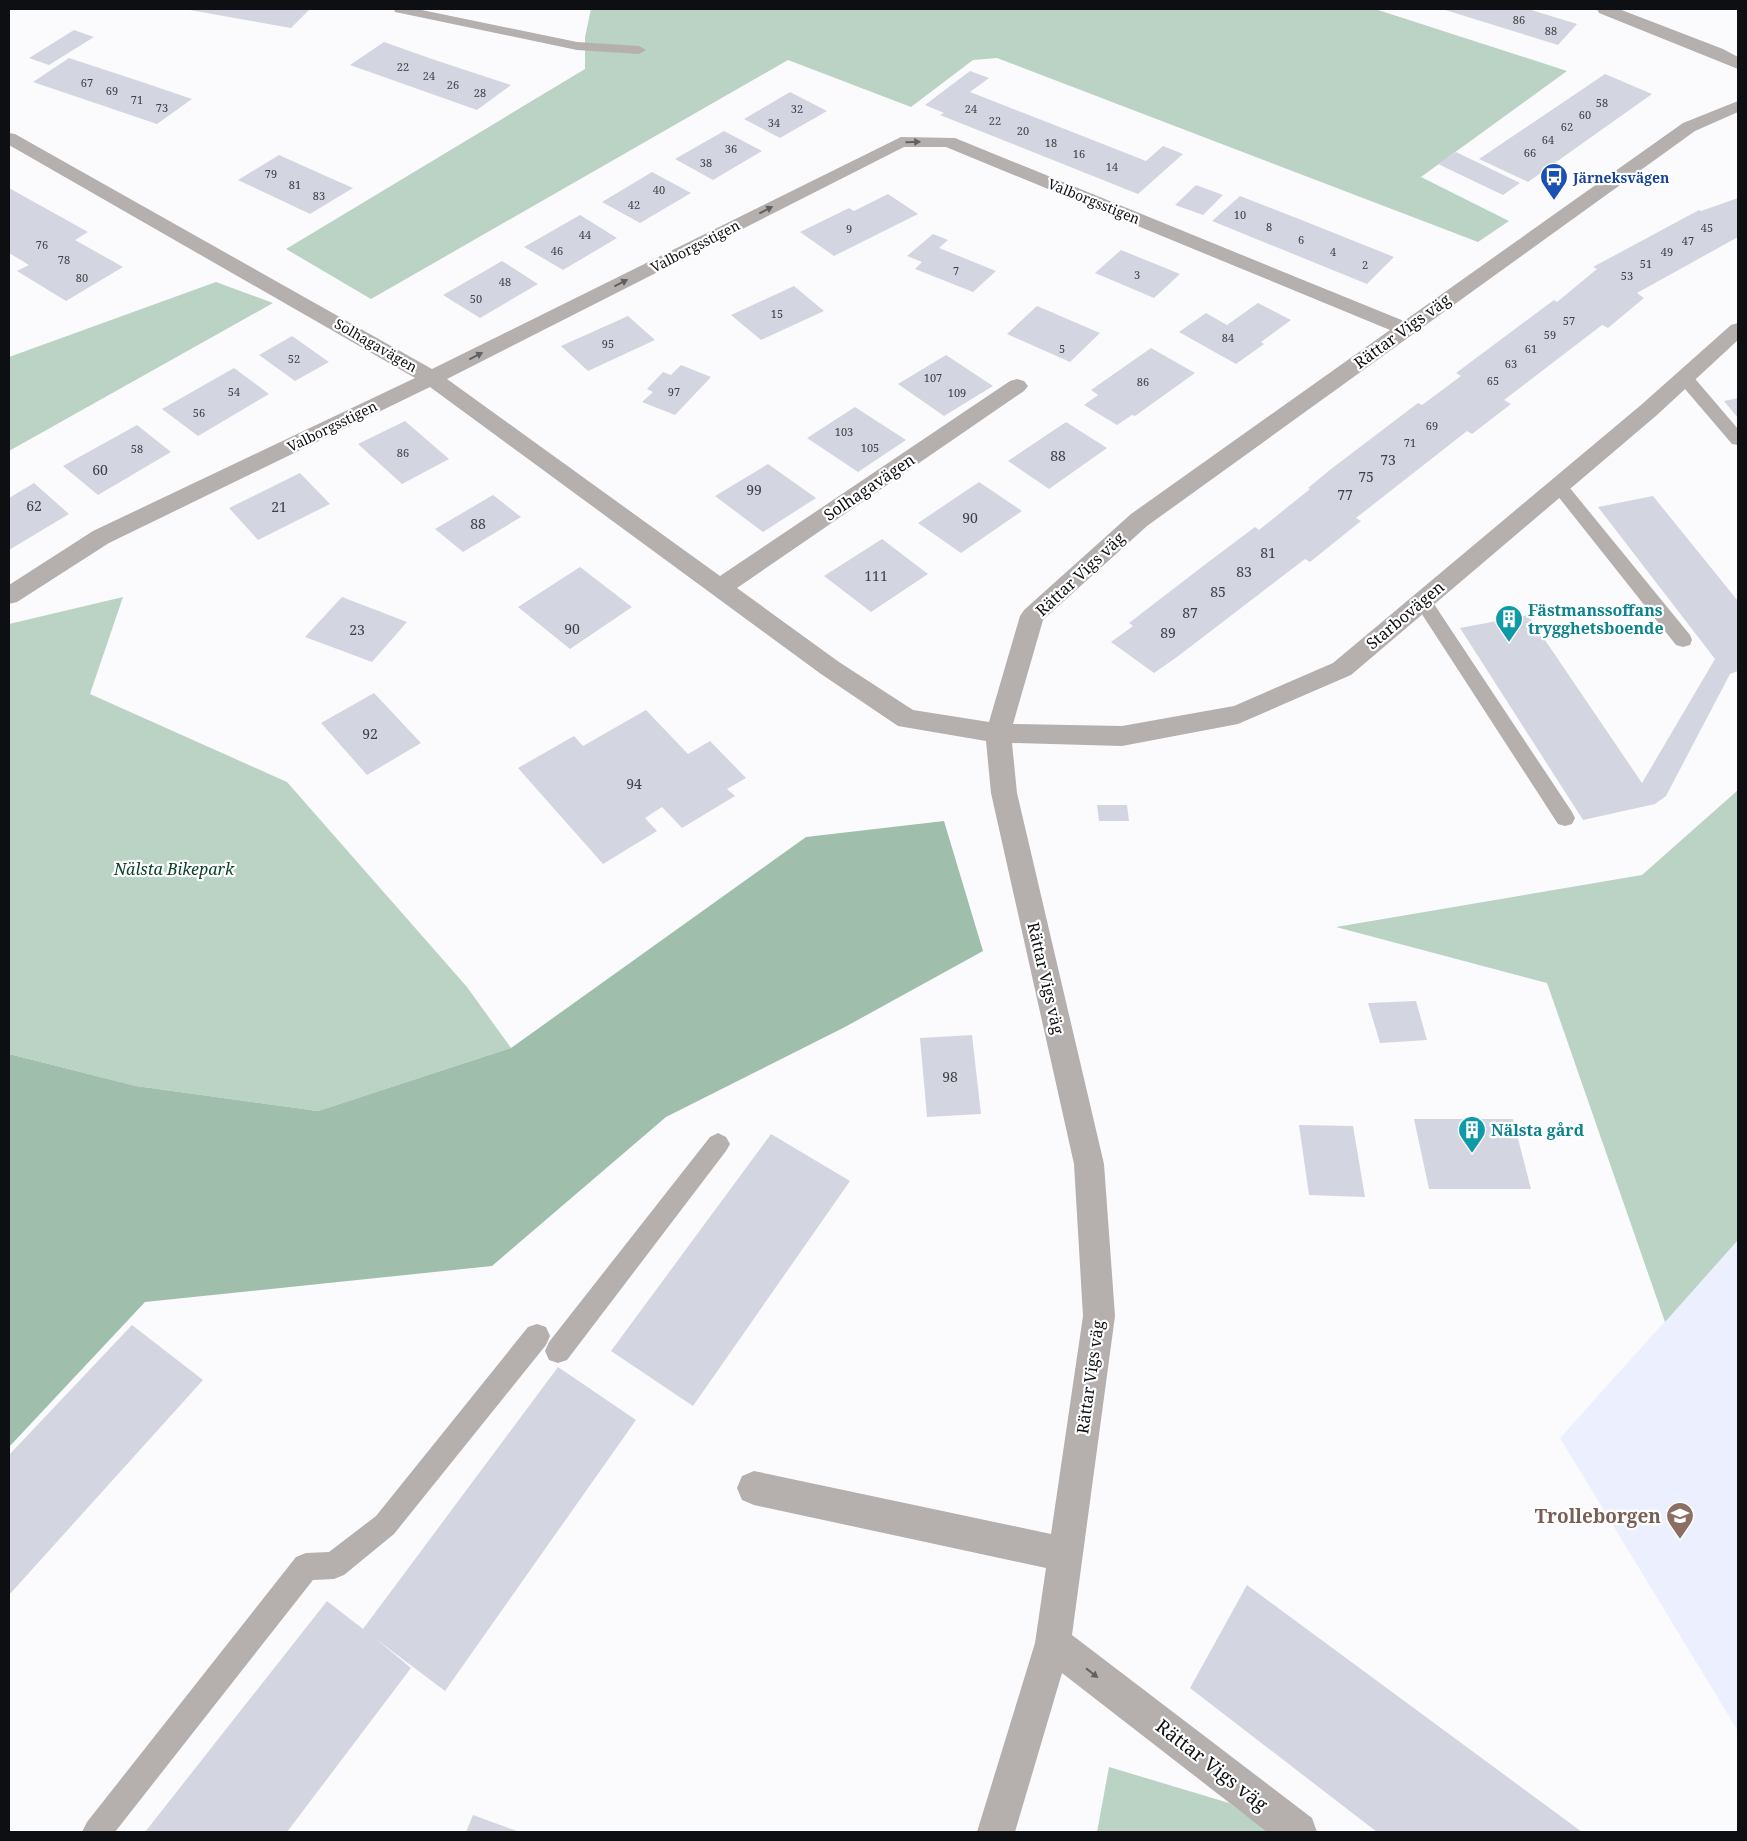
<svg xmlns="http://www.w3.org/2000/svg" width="1747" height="1841" font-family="'Noto Serif',serif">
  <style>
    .built { fill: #eceffe }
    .green { fill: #bad3c4 }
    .forest { fill: #a0beac }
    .building { fill: #d3d5e1 }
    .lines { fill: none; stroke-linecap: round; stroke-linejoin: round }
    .service { fill: #b5afae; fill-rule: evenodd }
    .minor { fill: #b5afae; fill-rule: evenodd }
    .oneway { fill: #625f60 }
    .labels { text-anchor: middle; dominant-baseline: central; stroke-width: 4.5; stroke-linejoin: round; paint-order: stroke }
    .far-number-label { font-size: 11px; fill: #3f4046 }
    .far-transit-label { font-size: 14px; font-weight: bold; fill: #164399; stroke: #fff; text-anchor: start }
    .far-street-label { font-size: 14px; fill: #0e0f12; stroke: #fff }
    .number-label { font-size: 14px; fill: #3f4046 }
    .street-label { font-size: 16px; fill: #0e0f12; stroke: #fff }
    .culture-label { font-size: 16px; font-weight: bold; fill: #0d838f; stroke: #fff; text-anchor: start }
    .park-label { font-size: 16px; font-style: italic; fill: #09412a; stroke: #fff }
    .near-education-label { font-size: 19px; font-weight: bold; fill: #785e54; stroke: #fff; text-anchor: end }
    .near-street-label { font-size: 19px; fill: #0e0f12; stroke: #fff }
  </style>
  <rect width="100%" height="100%" fill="#fbfbfe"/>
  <path class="built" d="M1738 1240V1731L1560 1438Z"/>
  <path class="green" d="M591 9H1375L1567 71 1421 177 1509 221 1478 242 997 58 973 60 911 107 788 60 371 299 286 249 585 69V37Z
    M216 282 273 303 9 451V357Z
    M123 597 90 694 287 782 467 987 511 1048 318 1111 136 1086 9 1054V624Z
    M1738 790V1240L1665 1322 1547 983 1336 927 1642 875Z
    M1109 1767 1229 1803 1269 1832H1097Z"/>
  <path class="forest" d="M944 821 983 951 845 1027 666 1117 492 1266 145 1302 9 1447V1054L136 1086 318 1111 511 1048 806 837Z"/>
  <path class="building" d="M184 9H310L291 28Z
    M1442 9H1528L1577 24 1558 45Z
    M74 30 94 37 49 65 29 58Z
    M384 42 432 59 511 85 477 110 350 65Z
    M69 58 142 82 192 99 157 124 33 82Z
    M970 71 989 78 970 92 1052 124 1146 161 1163 146 1183 154 1138 194 940 115 944 113 925 105Z
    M1605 74 1652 94 1528 182 1479 159Z
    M790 92 827 111 780 138 744 119Z
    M724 131 762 151 713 180 675 159Z
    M1456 152 1520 183 1503 195 1438 164Z
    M279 155 328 177 353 188 310 214 238 180Z
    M652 172 691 193 640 223 602 202Z
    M1196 185 1223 195 1203 215 1175 205Z
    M9 188 88 232 75 240 123 267 66 301 17 271 29 265 9 253Z
    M888 194 918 214 834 256 800 232 849 208 854 211Z
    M1240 196 1299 219 1394 257 1367 284 1212 221Z
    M1738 198V237L1637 293 1644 298 1608 328 1602 325 1504 400 1511 404 1472 434 1467 431 1356 518 1361 521 1310 562 1305 559 1177 657 1154 673 1111 642 1133 626 1129 623 1207 563 1255 527 1259 530 1310 489 1308 488 1331 469 1418 403 1422 405 1461 376 1456 373 1554 300 1557 302 1597 269 1593 267 1699 210 1701 211Z
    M580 215 617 238 563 270 524 247Z
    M933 234 948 240 939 248 996 271 973 292 915 269 922 262 907 256Z
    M1121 250 1180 274 1154 298 1095 273Z
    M502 261 538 284 480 318 443 295Z
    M794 286 824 311 761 340 731 315Z
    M1258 303 1291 320 1261 342 1264 344 1236 364 1179 332 1206 313 1227 325Z
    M1037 306 1100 333 1070 362 1007 334Z
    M628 316 655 340 588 371 561 346Z
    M292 336 329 362 295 381 259 355Z
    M1151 348 1195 373 1135 416 1132 415 1117 425 1084 405 1098 395 1091 390Z
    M946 355 993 386 944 416 898 384Z
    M681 365 711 377 675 415 642 402 653 392 647 389 663 372 671 375Z
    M234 368 269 394 198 436 162 409Z
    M1738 398V418L1724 401Z
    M855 407 906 440 858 472 807 438Z
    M405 421 449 459 402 484 358 444Z
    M1066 422 1107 448 1049 489 1008 461Z
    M137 425 171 452 98 495 63 466Z
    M768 464 816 498 763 532 715 496Z
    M300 473 330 504 258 540 229 508Z
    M979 482 1022 511 961 553 918 523Z
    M34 483 69 514 9 550V498Z
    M493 495 521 517 463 552 435 529Z
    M1653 496 1738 601V671L1730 674 1666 796 1655 804 1583 820 1460 628 1528 615 1642 783 1715 659 1598 507Z
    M882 539 928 574 871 612 824 576Z
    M580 567 632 607 570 649 518 607Z
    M342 597 407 622 372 662 305 637Z
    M374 693 421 743 367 775 321 723Z
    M646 710 688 754 710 741 746 778 727 789 735 796 682 828 662 807 645 818 657 831 603 864 518 768 574 736 583 746Z
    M1097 805H1127L1129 821H1099Z
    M1416 1001 1427 1040 1380 1043 1368 1003Z
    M972 1035 981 1114 927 1117 920 1038Z
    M1414 1119H1513L1531 1189H1429Z
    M1299 1125 1353 1126 1365 1197 1309 1195Z
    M771 1134 850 1181 693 1406 611 1351Z
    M132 1325 203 1380 9 1595V1455Z
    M558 1367 636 1420 445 1691 376 1639 411 1668 287 1832H145L327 1601 363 1629Z
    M1247 1585 1582 1832H1377L1190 1688Z
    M473 1815 520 1832H466Z"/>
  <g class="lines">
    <path class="service" d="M394 9H417L577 42 639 46 646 50 639 54 577 50 400 13 395 12Z
      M1685 373 1691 374 1738 429V445L1732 444 1679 382 1677 378 1679 374Z
      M1559 480 1565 482 1690 635 1692 640 1690 645 1683 647 1676 645 1553 490 1550 486 1553 482Z
      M1422 593 1428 595 1572 812 1575 818 1572 824 1565 826 1558 824 1416 605 1413 600 1416 595Z
      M718 1133 726 1137 730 1144 726 1151 567 1360 558 1363 549 1360 545 1351 549 1342 710 1137Z
      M537 1324 546 1327 550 1336 546 1345 394 1534 344 1575 334 1579 313 1580 115 1832H82L87 1822 296 1557 306 1553 329 1552 376 1516 528 1327Z"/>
    <path class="minor" d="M1597 9H1619L1723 49 1738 57V69L1599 13Z
      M1738 101V112L1695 131 1147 526 1043 620 1013 724 1122 726 1234 706 1333 663 1641 405 1731 325 1738 323V340L1657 415 1351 675 1238 724 1122 746 1012 743 1017 793 1104 1164 1115 1316 1072 1635 1312 1818 1317 1832H1267L1062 1673 1015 1832H977L1035 1643 1046 1568 754 1505 742 1500 737 1488 742 1476 754 1471 1051 1534 1083 1316 1074 1164 991 793 986 741 898 726 821 674 430 387 109 543 17 602 9 604V585L93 531 415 378 9 145V133L15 134 432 369 901 137 955 138 1404 321 1683 123ZM904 147H946L1390 330 1131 514 1024 610 1020 616 989 722 913 710 839 662 737 588 1024 391 1028 386 1024 381 1017 379 1010 381 720 576 447 379Z"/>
  </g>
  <defs><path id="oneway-solid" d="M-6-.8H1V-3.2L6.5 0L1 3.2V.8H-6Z" transform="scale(1.25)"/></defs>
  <g class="oneway">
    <use href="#oneway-solid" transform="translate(913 142) rotate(-1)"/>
    <use href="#oneway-solid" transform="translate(766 210) rotate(-27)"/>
    <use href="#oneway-solid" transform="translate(621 283) rotate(-27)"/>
    <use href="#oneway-solid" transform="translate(476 356) rotate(-27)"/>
    <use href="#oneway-solid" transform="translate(1092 1673) rotate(38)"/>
  </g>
  <defs>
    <symbol id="bus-pin" viewBox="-11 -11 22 30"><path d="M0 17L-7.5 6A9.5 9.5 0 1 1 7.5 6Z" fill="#1a4fb4" stroke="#fff"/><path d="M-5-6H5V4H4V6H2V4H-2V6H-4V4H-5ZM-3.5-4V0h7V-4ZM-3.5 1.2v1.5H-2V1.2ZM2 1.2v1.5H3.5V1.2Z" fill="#fff"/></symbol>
    <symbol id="building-pin" viewBox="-11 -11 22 30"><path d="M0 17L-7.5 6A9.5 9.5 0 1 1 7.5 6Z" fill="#0f9aa8" stroke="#fff"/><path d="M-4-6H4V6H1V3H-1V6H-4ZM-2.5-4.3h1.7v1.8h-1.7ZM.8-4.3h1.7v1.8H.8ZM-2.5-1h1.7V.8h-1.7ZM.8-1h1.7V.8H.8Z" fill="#fff"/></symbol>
    <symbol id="school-pin" viewBox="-11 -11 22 30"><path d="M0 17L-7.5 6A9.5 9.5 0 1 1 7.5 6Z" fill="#8d6e63" stroke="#fff"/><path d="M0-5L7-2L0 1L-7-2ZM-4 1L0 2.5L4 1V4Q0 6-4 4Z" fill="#fff"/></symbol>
  </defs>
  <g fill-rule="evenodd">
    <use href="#bus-pin" x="1538" y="161" width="32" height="43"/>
    <use href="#building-pin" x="1493" y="603" width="32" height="43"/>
    <use href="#building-pin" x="1456" y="1114" width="32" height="43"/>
    <use href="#school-pin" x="1664" y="1500" width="32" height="43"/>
  </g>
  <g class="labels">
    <g class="far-number-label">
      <text x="1519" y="19">86</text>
      <text x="1551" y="30">88</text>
      <text x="403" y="66">22</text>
      <text x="429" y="75">24</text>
      <text x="87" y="82">67</text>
      <text x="453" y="84">26</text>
      <text x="112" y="90">69</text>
      <text x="480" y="92">28</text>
      <text x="137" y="99">71</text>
      <text x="1602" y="102">58</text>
      <text x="162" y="107">73</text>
      <text x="797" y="108">32</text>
      <text x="971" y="108">24</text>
      <text x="1585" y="114">60</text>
      <text x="995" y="120">22</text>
      <text x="774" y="122">34</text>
      <text x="1567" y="126">62</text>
      <text x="1023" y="130">20</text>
      <text x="1548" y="139">64</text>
      <text x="1051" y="142">18</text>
      <text x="731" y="148">36</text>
      <text x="1530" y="152">66</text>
      <text x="1079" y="153">16</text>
      <text x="706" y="162">38</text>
      <text x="1112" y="166">14</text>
      <text x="271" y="173">79</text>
      <text x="295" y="184">81</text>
      <text x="659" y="189">40</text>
      <text x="319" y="195">83</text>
      <text x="634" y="204">42</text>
      <text x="1240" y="214">10</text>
      <text x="1269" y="226">8</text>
      <text x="1707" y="227">45</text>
      <text x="849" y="228">9</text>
      <text x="585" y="234">44</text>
      <text x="1301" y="239">6</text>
      <text x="1688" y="240">47</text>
      <text x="42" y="244">76</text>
      <text x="557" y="250">46</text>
      <text x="1333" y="251">4</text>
      <text x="1667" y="251">49</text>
      <text x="64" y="259">78</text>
      <text x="1646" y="263">51</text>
      <text x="1365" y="264">2</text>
      <text x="956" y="270">7</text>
      <text x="1137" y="274">3</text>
      <text x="1627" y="275">53</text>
      <text x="82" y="277">80</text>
      <text x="505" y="281">48</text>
      <text x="476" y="298">50</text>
      <text x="777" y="313">15</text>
      <text x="1569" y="320">57</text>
      <text x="1550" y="334">59</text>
      <text x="1228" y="337">84</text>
      <text x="608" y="343">95</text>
      <text x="1062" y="348">5</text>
      <text x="1531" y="348">61</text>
      <text x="294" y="358">52</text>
      <text x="1511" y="363">63</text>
      <text x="933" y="377">107</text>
      <text x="1493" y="380">65</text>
      <text x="1143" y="381">86</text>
      <text x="234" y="391">54</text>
      <text x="674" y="391">97</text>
      <text x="957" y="392">109</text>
      <text x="199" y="412">56</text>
      <text x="1432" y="425">69</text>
      <text x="844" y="431">103</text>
      <text x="1410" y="442">71</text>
      <text x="870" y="447">105</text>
      <text x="137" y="448">58</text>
      <text x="403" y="452">86</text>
    </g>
    <g class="far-transit-label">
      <text x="1573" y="177">Järneksvägen</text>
    </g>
    <g class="far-street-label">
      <text transform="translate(1094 201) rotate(22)">Valborgsstigen</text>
      <text transform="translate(695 246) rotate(-27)">Valborgsstigen</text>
      <text transform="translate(376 345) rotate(30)">Solhagavägen</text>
      <text transform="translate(332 426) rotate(-26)">Valborgsstigen</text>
    </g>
    <g class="number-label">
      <text x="1058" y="455">88</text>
      <text x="1388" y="459">73</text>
      <text x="100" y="469">60</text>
      <text x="1366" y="476">75</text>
      <text x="754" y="489">99</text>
      <text x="1345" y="494">77</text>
      <text x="34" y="505">62</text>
      <text x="279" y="506">21</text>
      <text x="970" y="517">90</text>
      <text x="478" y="523">88</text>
      <text x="1268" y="552">81</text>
      <text x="1244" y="571">83</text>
      <text x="876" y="575">111</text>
      <text x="1218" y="591">85</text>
      <text x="1190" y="612">87</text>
      <text x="572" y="628">90</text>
      <text x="357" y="629">23</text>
      <text x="1168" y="632">89</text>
      <text x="370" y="733">92</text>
      <text x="634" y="783">94</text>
      <text x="950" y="1076">98</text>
    </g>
    <g class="street-label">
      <text transform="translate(1402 331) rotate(-36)">Rättar Vigs väg</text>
      <text transform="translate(869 487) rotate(-34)">Solhagavägen</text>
      <text transform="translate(1080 574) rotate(-43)">Rättar Vigs väg</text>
      <text transform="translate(1405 615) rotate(-40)">Starbovägen</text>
      <text transform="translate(1046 978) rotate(77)">Rättar Vigs väg</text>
      <text transform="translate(1090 1377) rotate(-82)">Rättar Vigs väg</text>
    </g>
    <g class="culture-label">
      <text x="1528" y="610">Fästmanssoffans<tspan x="1528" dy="18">trygghetsboende</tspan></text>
      <text x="1491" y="1130">Nälsta gård</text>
    </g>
    <g class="park-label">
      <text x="174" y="869">Nälsta Bikepark</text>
    </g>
    <g class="near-education-label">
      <text x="1661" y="1516">Trolleborgen</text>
    </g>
    <g class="near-street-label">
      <text transform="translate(1212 1765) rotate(38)">Rättar Vigs väg</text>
    </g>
  </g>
  <rect width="1747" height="1841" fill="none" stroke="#0e0f12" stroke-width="20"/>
</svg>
